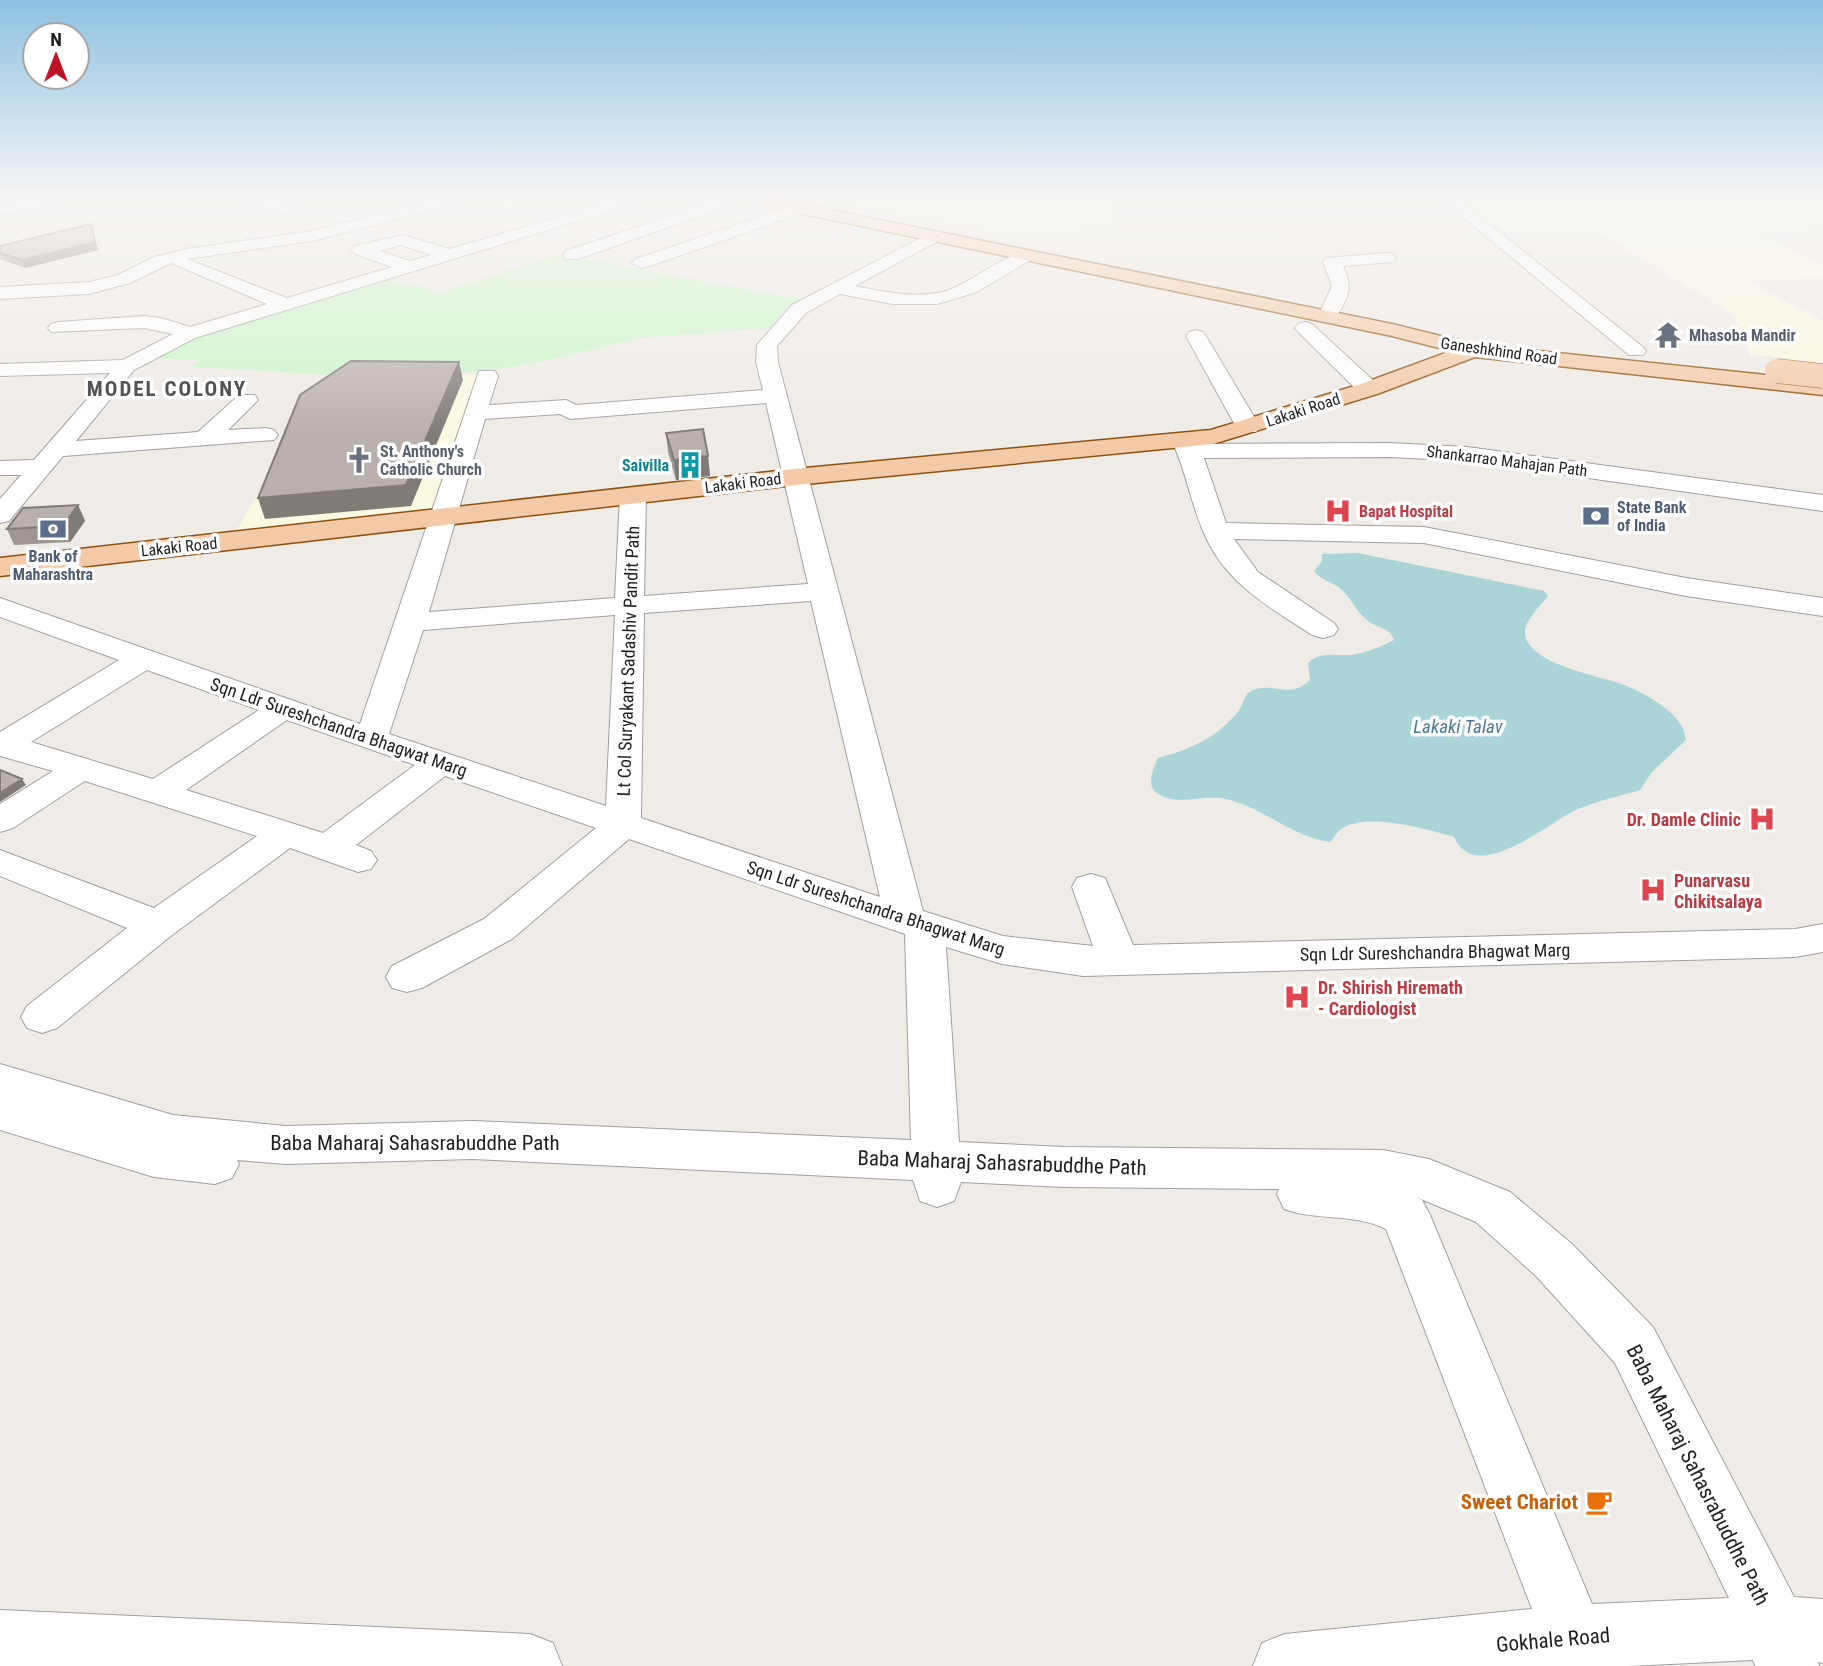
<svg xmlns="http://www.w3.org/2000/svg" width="1823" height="1666" font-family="'Roboto Condensed',sans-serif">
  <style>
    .education { fill: #fcf9e3 }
    .park { fill: #caf5c8 }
    .water { fill: #abd4d9 }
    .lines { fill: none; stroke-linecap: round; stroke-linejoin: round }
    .minor-casing { stroke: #a0a0a0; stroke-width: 2 }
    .major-casing { stroke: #8d530e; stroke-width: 3 }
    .minor { fill: #fff; fill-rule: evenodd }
    .major { fill: #f4c9a7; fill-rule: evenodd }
    .major-bridge-casing { stroke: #8d530e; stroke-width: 25; stroke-linecap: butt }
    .major-bridge { stroke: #f4c9a7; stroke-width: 24 }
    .wall { fill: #9e9794 }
    .shaded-wall { fill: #817b78 }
    .building { fill: #b8b0ac; stroke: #817b78; stroke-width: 2 }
    .labels { text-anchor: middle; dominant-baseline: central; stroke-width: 7; stroke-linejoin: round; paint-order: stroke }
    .far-worship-label { font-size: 16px; font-weight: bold; fill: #5b616d; stroke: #fff; text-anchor: start }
    .far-street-label { font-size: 16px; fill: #1f1f1f; stroke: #fff }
    .far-culture-label { font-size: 16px; font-weight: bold; fill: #0d838f; stroke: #fff; text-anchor: end }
    .far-service-label { font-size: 16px; font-weight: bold; fill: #4e5e75; stroke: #fff; text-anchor: start }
    .far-health-label { font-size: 16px; font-weight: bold; fill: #be3a42; stroke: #fff; text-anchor: start }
    .street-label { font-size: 18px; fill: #1f1f1f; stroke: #fff }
    .health-label { font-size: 18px; font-weight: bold; fill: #be3a42; stroke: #fff; text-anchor: start }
    .water-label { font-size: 19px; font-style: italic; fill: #4d7c98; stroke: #fff }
    .far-district-label { font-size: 21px; font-weight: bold; letter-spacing: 2px; fill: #525252; stroke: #fff }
    .near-street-label { font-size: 21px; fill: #1f1f1f; stroke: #fff }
    .near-food-label { font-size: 21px; font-weight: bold; fill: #c56008; stroke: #fff; text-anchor: end }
  </style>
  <rect width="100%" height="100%" fill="#efebe7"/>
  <path class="education" d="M844 202H1264L1109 204 1122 229 994 232Z
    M1460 202H1823V229L1757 233 1823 265V278L1748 281 1823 321V362L1751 355 1733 314 1597 231 1502 232Z
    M477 374 431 512 236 532 301 418 351 380Z"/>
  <path class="park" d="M560 254 804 300 790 307 769 328 639 338 563 357 489 371 355 376 191 367 200 360 151 358 175 344 384 278 442 292Z"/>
  <path class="water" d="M1358 553 1544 591 1548 596C1541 605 1526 619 1525 631 1523 662 1597 676 1619 683 1638 690 1670 706 1681 725 1684 729 1685 736 1686 740L1652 772 1640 790C1619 796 1598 801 1578 809 1550 821 1476 887 1454 837 1427 829 1364 811 1340 830 1336 833 1334 839 1330 842 1291 837 1263 807 1226 799 1204 794 1175 807 1157 793 1145 785 1154 767 1158 758 1191 749 1215 739 1238 712 1244 704 1243 694 1253 690 1274 682 1289 700 1310 680L1308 663C1322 649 1340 658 1357 654 1370 651 1383 646 1394 640 1390 627 1377 628 1368 621 1355 611 1351 596 1337 586 1329 581 1320 579 1314 571L1322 561V554Z"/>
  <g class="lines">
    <defs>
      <path id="minor" d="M23 202H52L50 205 0 216V206Z
        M249 202H274L290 206 292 209 284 214 251 205Z
        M428 202H453L451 205 312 241 187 259 287 298 392 267 355 254 352 250 355 246 402 235 450 249 609 202H632L630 205 195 338 134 370 76 441 198 432 239 395H255L258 400 228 430 266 428 274 430 278 435 274 440 63 456 9 521 0 523V499L21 475H0V461L34 460 110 373 0 376V364L123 360 173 334 144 328 51 332 48 328 51 324 58 322 144 316 161 318 190 327 267 304 171 263 130 283 89 294 0 299V287L89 282 118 275 154 257 186 249 312 231ZM401 245 431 255 410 261 380 251Z
        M712 202H734L732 205 578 259H566L563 255 566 251Z
        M1445 202H1462L1643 347 1646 351 1643 355H1629Z
        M802 203 810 208 808 211 647 267 641 268 632 263 635 259Z
        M934 231 940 232 942 236 940 240 855 286C884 292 917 299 946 291 970 284 1013 247 1034 252L1037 256 977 292 937 304H893L840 294 806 313 777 346 778 362 923 911 1003 936 1093 946 1072 887 1077 878 1091 874 1105 878 1133 945 1795 929 1823 924V952L1795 957 1083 976 1002 964 946 947 959 1142 1065 1147 1383 1150 1429 1159 1510 1192 1572 1244 1653 1327 1794 1597 1823 1599V1663L1818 1662 1819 1666H1755L1753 1660 1629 1666H1253L1262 1643 1285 1634 1532 1609 1386 1229C1353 1213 1317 1221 1284 1209L1277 1194 1279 1189 1065 1187 961 1182 954 1201 937 1207 920 1201 913 1180 473 1159 286 1164 237 1160 239 1164 232 1178 215 1184 154 1177 0 1130V1064L173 1115 286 1126 473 1121 911 1140 905 934 629 839 512 939 422 988 407 992 392 988 386 977 392 966 484 919 596 828 445 776 356 845 371 851 377 860 371 869 358 872 290 848 172 935 57 1028 42 1033 27 1028 21 1017 27 1006 127 928 0 876V850L154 908 257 836 85 781 13 828 0 832V804L53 771 0 756V732L119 660 0 617V598L360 724 479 371H495L498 376 489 405 566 400 576 405 763 390 756 362 757 345 792 305ZM766 403 808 584 644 596 646 496 642 491 633 488 624 491 620 496 615 598 429 612 485 419 560 414 570 419ZM811 601 880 897 641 818 644 613ZM615 615 606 806 389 734 423 630ZM147 670 259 710 153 779 31 742ZM287 720 415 765 323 833 186 790ZM1416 1197 1476 1222 1536 1276 1615 1363 1729 1598 1592 1604 1430 1215 1422 1200Z
        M1387 253 1393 254 1396 258 1393 262 1343 266C1353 286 1349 297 1338 314H1324L1321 310 1332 286 1323 262 1326 258Z
        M1305 322 1312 324 1377 384 1380 389 1377 394H1361L1298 332 1295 328 1298 324Z
        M1196 330 1203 332 1206 336 1260 427 1256 432H1240L1236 427 1186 336 1189 332Z
        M1184 434 1192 436 1197 444 1390 443 1467 447 1823 495V511L1467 461 1390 457 1204 458 1226 523 1424 527 1686 578 1823 598V616L1686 596 1424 543 1234 539 1258 572 1334 623 1338 629 1334 635 1323 638 1312 635C1269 607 1225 583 1204 533 1191 504 1186 471 1172 441L1176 436Z
        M0 1610 530 1634 553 1643 562 1666H0Z"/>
      <path id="major" d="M761 202H791L1392 324 1473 344 1823 381V395L1475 357 1377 394 1213 444 795 485 0 576V558L795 469 1211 430 1361 384 1451 351 1392 336 769 207Z"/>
    </defs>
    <use href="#minor" class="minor-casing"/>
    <use href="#major" class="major-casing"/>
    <use href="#minor" class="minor"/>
    <use href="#major" class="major"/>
    <defs>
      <path id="major-bridge" d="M1777 371 1823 376"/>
    </defs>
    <use href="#major-bridge" class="major-bridge-casing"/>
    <use href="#major-bridge" class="major-bridge"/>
  </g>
  <path class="wall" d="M93 232 98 250 25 268 0 259V246Z
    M666 433 708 456 710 476 676 480 668 452Z
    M78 505 85 521 70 542 14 545 7 529Z"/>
  <path class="shaded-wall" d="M91 224 98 250 25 268 22 260Z
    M459 362 463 380 411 506 265 519 258 498Z
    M708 456 710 476 676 480 674 460Z
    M78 505 85 521 70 542 63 526Z
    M22 779 26 785 0 802V793Z"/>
  <path class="building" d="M91 224 95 242 22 260 0 253V246Z
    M351 361 459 362 406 485 258 498 300 395Z
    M703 429 708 456 674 460 666 433Z
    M78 505 63 526 7 529 23 508Z
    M0 770 22 779 0 793Z"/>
  <linearGradient id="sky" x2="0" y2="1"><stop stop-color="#8fc1e2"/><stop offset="0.46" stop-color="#f8f6f4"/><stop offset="1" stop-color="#f8f6f4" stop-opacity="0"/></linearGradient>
  <rect width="1823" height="435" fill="url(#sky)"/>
  <defs>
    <symbol id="temple-bare" viewBox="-9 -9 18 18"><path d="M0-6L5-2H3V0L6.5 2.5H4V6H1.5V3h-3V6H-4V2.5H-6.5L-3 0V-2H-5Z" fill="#6b7280" stroke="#fff" stroke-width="2.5" paint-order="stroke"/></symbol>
    <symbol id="church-bare" viewBox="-9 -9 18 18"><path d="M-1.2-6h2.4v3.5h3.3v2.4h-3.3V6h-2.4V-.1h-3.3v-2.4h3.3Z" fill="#6b7280" stroke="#fff" stroke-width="2.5" paint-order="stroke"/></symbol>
    <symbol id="building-bare" viewBox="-9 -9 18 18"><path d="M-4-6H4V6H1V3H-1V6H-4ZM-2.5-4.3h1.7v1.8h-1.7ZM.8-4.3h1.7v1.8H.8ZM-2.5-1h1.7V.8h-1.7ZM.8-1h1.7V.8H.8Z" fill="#0f9aa8" stroke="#fff" stroke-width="2.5" paint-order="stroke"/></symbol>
    <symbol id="hospital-bare" viewBox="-9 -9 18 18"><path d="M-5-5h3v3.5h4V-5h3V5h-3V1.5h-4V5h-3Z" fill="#e0444e" stroke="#fff" stroke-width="2.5" paint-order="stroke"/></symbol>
    <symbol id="bank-bare" viewBox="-9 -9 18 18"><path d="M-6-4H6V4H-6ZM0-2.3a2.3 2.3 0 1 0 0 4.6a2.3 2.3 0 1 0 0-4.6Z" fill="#5c6f8a" stroke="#fff" stroke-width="2.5" paint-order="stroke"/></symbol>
    <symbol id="cafe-bare" viewBox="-9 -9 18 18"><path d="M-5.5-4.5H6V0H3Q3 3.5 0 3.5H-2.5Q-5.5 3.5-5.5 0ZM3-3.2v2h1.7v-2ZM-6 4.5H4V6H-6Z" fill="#e8710a" stroke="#fff" stroke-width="2.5" paint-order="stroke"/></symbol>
  </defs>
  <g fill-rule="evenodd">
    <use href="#temple-bare" x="1649" y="316" width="38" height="38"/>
    <use href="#church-bare" x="340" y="441" width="38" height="38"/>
    <use href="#building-bare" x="671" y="446" width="38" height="38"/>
    <use href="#hospital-bare" x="1319" y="492" width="38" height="38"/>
    <use href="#bank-bare" x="1577" y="497" width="38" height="38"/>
    <use href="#bank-bare" x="34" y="510" width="38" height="38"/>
    <use href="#hospital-bare" x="1743" y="800" width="38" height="38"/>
    <use href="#hospital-bare" x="1634" y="871" width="38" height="38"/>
    <use href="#hospital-bare" x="1278" y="978" width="38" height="38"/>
    <use href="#cafe-bare" x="1580" y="1483" width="38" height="38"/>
  </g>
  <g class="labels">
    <g class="far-worship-label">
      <text x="1689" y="335">Mhasoba Mandir</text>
      <text x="380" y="451">St. Anthony's<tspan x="380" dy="18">Catholic Church</tspan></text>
    </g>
    <g class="far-street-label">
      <text transform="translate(1499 351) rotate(8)">Ganeshkhind Road</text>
      <text transform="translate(1303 410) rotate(-18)">Lakaki Road</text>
      <text transform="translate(1507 461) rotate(7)">Shankarrao Mahajan Path</text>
      <text transform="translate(743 483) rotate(-7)">Lakaki Road</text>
      <text transform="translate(179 547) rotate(-6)">Lakaki Road</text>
    </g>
    <g class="far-culture-label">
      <text x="669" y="465">Saivilla</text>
    </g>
    <g class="far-service-label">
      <text x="1617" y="507">State Bank<tspan x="1617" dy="18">of India</tspan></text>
      <text x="53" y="556" text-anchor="middle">Bank of<tspan x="53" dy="18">Maharashtra</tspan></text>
    </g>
    <g class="far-health-label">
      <text x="1359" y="511">Bapat Hospital</text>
    </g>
    <g class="street-label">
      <text transform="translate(628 661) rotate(-88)">Lt Col Suryakant Sadashiv Pandit Path</text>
      <text transform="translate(339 727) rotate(19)">Sqn Ldr Sureshchandra Bhagwat Marg</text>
      <text transform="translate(876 908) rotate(18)">Sqn Ldr Sureshchandra Bhagwat Marg</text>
      <text transform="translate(1435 952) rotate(-1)">Sqn Ldr Sureshchandra Bhagwat Marg</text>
    </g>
    <g class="health-label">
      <text x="1741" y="819" text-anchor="end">Dr. Damle Clinic</text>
      <text x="1674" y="880">Punarvasu<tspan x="1674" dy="21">Chikitsalaya</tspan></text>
      <text x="1318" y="987">Dr. Shirish Hiremath<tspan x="1318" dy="21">- Cardiologist</tspan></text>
    </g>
    <g class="water-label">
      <text x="1458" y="726">Lakaki Talav</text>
    </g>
    <g class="far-district-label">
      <text x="167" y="389">MODEL COLONY</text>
    </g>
    <g class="near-street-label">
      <text x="415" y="1143">Baba Maharaj Sahasrabuddhe Path</text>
      <text transform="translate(1002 1163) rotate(2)">Baba Maharaj Sahasrabuddhe Path</text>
      <text transform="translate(1698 1475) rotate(63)">Baba Maharaj Sahasrabuddhe Path</text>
      <text transform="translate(1553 1640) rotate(-5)">Gokhale Road</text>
    </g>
    <g class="near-food-label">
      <text x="1578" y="1502">Sweet Chariot</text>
    </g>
  </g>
  <g transform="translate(56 56)"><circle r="33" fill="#ffffff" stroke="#a5a5a5" stroke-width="2"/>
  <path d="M0-5L12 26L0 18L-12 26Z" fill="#bd1227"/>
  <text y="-10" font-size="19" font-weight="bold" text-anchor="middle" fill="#1f1f1f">N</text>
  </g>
</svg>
